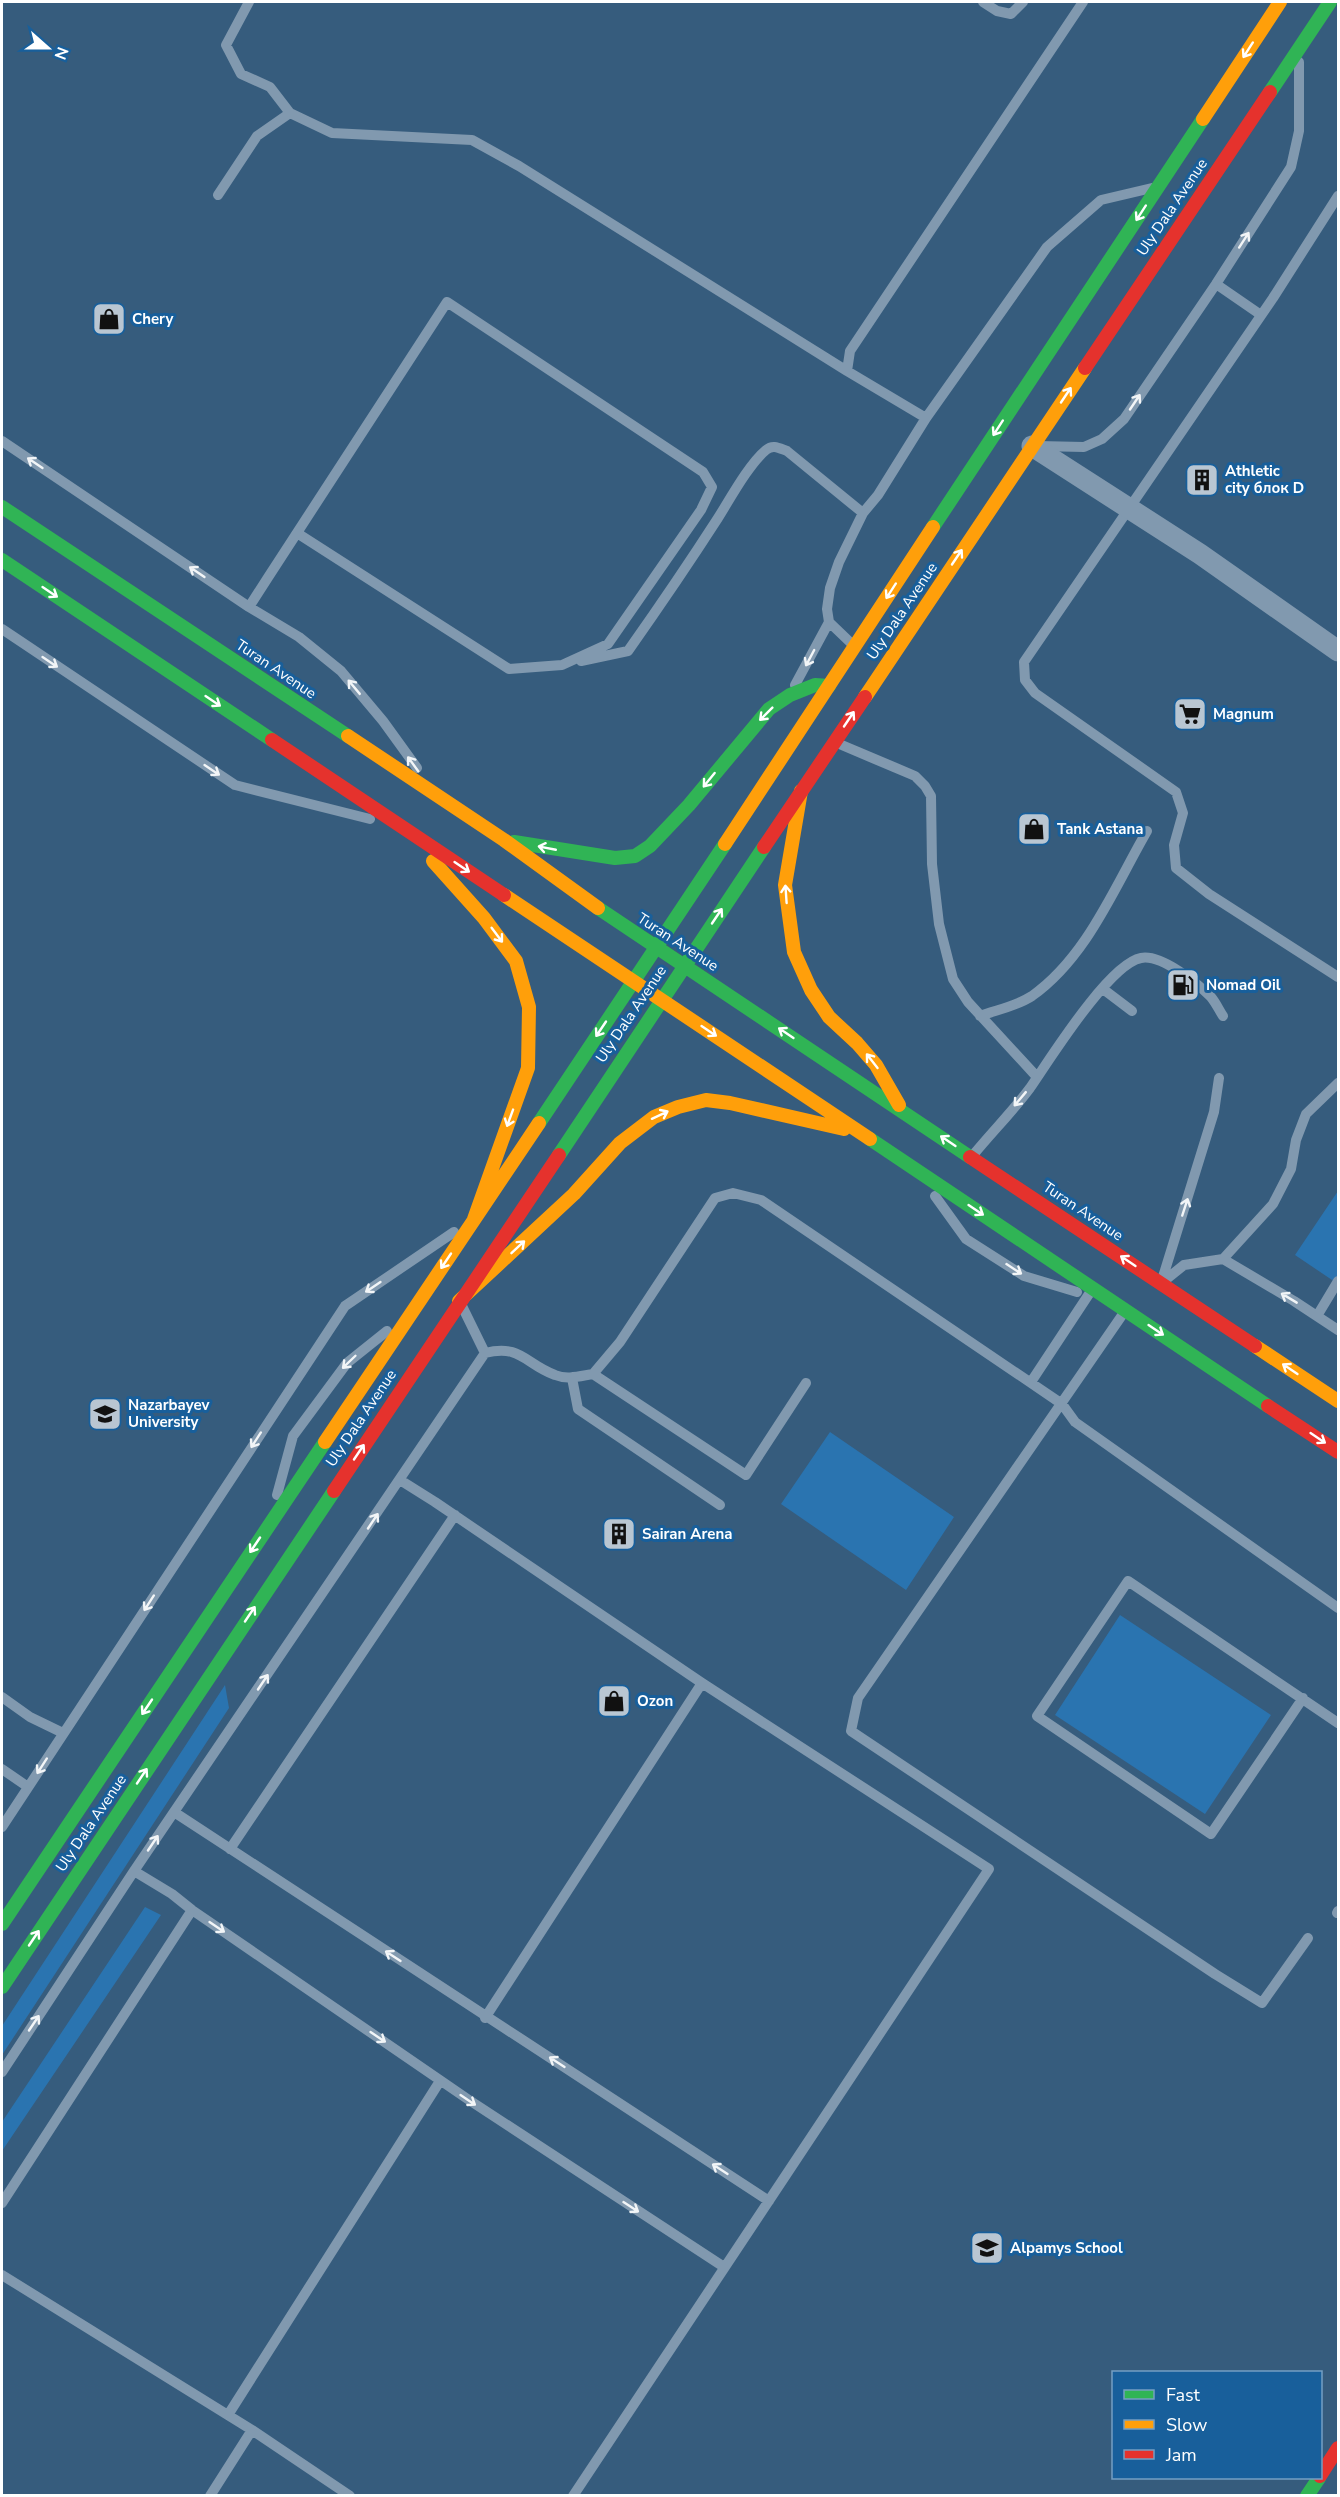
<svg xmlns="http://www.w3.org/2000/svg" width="1340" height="2497" font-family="'Nunito Sans',sans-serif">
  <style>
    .green { fill: #2a74b0 }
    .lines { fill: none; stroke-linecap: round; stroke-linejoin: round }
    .lane { stroke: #8199af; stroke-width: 10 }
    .street { stroke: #8199af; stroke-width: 21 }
    .fast { stroke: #30b455; stroke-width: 14 }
    .slow { stroke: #ff9f0a; stroke-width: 14 }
    .jam { stroke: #e5322d; stroke-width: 14 }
    .oneway { stroke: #fff }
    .oneway2 { stroke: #f2f5f7 }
    .labels { text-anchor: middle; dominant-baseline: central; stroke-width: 6; stroke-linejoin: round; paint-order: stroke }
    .street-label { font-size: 15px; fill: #fff; stroke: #185f9b }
    .poi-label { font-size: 15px; font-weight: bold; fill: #fff; stroke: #185f9b; text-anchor: start }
  </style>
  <rect width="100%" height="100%" fill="#365c7d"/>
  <path class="green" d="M1338 1191V1284L1295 1255Z
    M830 1432 954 1517 906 1590 781 1504Z
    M1120 1615 1271 1715 1205 1814 1055 1715Z
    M225 1685 229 1708 2 2055V2026Z
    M145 1907 161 1915 2 2151V2122Z"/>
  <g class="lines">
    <path class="lane" d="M249 2 226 45 241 74 270 87 290 113
      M983 2 997 11 1011 14 1023 2
      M218 195 257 136 290 113 332 133 472 140 519 166 847 371
      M1338 196 1273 298 1024 662 1025 680 1035 693 1176 792 1183 813 1174 845 1176 868 1209 894 1338 977
      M1216 284 1261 315
      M926 418 847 371 850 351 1083 2
      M2 441 249 607 299 637 341 671 383 721 417 768
      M1038 446 1084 447 1102 439 1124 419 1216 284 1291 167 1299 131V62
      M249 607 267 579 447 302 703 472 712 487 701 510 608 644 562 665 509 669 297 533
      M2 629 235 785 370 819
      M853 645 829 622 827 609 830 588 839 562 863 513 878 495 926 418 1047 247 1101 200 1152 188
      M581 661 628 651C659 607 689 563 718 518 730 499 749 464 766 450 773 444 779 448 787 451L863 513
      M795 685 829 622
      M837 743 915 776 925 786 931 796 932 864 939 924 953 979 968 1002 1037 1077
      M1103 989 1132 1011
      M980 1016C996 1010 1017 1006 1032 996 1087 957 1114 888 1147 831
      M974 1154C992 1132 1013 1111 1030 1088 1050 1059 1109 964 1141 958 1161 954 1197 983 1211 997 1216 1003 1219 1010 1223 1016
      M935 1196 966 1239 1024 1276 1077 1292
      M1223 1259 1273 1204 1291 1169 1296 1140 1306 1114 1338 1083
      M1162 1280 1214 1112 1219 1078
      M1164 1281 1184 1265 1223 1259 1294 1301 1338 1330
      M1125 1311 858 1698 851 1731 1215 1974 1262 2003 1308 1938
      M1317 1316 1338 1281
      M485 1353C521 1344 525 1364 555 1375 567 1380 580 1376 593 1374L746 1475 806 1383
      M593 1374 620 1342 715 1198 733 1193 761 1200 1062 1404 1075 1422 1338 1608
      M572 1378 578 1409 720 1505
      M1031 1382 1091 1291
      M400 1480 435 1502 702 1683 989 1869 573 2496
      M277 1495 293 1436 347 1363 387 1331
      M2 1697 30 1717 63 1733
      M1303 1698 1211 1834 1037 1716 1128 1581 1338 1723
      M2 1769 28 1787
      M174 1812 769 2201
      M2 1827 345 1306 454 1232
      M230 1849 455 1515
      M134 1871 172 1894 192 1910 469 2100 724 2267
      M1337 1913 1338 1911
      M485 2018 702 1683
      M2 2072 134 1871 485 1353 461 1304
      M2 2203 192 1910
      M2 2275 252 2430
      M228 2415 440 2081
      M210 2496 252 2430 350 2496"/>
    <path class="street" d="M1032 446 1200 554 1338 651"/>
    <path class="fast" d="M1270 92 1330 2
      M2 507 348 736
      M933 527 1203 119
      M2 560 272 740
      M514 842 615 858 635 856 650 846 689 805 769 709 790 695 815 685 829 686
      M598 908 970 1157
      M539 1123 725 844
      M870 1139 1268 1406
      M559 1155 764 847
      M2 1924 325 1442
      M2 1987 334 1491
      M1307 2496 1319 2478"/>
    <path class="slow" d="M1203 119 1280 2
      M865 697 1085 368
      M348 736 504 840 598 908
      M801 791 785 885 794 952 811 990 829 1017 857 1043 876 1065 899 1105
      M725 844 933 527
      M433 861 484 918 516 961 529 1007 528 1068 474 1219
      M504 895 870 1139
      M459 1301 574 1194 620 1143 654 1117 678 1107 706 1100 730 1103 844 1129
      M1255 1346 1338 1401
      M325 1442 539 1123"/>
    <path class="jam" d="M1085 368 1270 92
      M272 740 504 895
      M764 847 865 697
      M970 1157 1255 1346
      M1268 1406 1338 1452
      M334 1491 559 1155
      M1320 2476 1338 2448"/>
  </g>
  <defs><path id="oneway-shaft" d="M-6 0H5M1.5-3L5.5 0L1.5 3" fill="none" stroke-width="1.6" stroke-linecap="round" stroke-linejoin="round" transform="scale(1.5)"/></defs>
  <g class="oneway">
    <use href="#oneway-shaft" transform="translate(1248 50) rotate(123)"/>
    <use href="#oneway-shaft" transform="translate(1141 213) rotate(123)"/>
    <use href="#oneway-shaft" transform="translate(1066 395) rotate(-56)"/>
    <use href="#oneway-shaft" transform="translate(998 428) rotate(123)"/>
    <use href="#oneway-shaft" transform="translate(957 557) rotate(-56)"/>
    <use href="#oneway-shaft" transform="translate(891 591) rotate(123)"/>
    <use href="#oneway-shaft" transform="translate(50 592) rotate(34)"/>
    <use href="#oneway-shaft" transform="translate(213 701) rotate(34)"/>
    <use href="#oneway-shaft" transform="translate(766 714) rotate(135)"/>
    <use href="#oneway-shaft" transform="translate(849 719) rotate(-56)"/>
    <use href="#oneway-shaft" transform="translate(709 780) rotate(129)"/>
    <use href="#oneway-shaft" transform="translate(547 848) rotate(-169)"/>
    <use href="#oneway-shaft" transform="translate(462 867) rotate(34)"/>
    <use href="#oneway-shaft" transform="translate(786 894) rotate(-94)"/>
    <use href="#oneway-shaft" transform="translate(717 916) rotate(-56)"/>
    <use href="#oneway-shaft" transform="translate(497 935) rotate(53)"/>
    <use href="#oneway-shaft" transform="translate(601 1029) rotate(124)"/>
    <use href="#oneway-shaft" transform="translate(709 1031) rotate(34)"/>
    <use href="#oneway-shaft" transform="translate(786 1033) rotate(-146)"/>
    <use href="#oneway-shaft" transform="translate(872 1061) rotate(-128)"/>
    <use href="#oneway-shaft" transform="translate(660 1115) rotate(-25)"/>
    <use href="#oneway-shaft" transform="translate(510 1118) rotate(110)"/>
    <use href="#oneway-shaft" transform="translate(948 1141) rotate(-146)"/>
    <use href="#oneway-shaft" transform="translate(976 1210) rotate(34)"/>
    <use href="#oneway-shaft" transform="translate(518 1247) rotate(-43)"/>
    <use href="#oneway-shaft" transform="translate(446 1261) rotate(124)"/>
    <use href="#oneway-shaft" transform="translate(1128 1261) rotate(-146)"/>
    <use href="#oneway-shaft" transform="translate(1156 1330) rotate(34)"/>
    <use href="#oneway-shaft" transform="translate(1290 1369) rotate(-146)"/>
    <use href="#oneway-shaft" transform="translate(1318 1438) rotate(34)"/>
    <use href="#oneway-shaft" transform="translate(359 1452) rotate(-56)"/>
    <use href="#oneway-shaft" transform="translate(255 1545) rotate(124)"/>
    <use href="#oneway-shaft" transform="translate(250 1614) rotate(-56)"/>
    <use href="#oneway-shaft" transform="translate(147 1707) rotate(124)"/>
    <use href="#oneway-shaft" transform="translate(142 1776) rotate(-56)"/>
    <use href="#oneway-shaft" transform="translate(34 1938) rotate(-56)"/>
  </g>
  <g class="oneway2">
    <use href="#oneway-shaft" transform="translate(1244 240) rotate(-57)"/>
    <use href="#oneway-shaft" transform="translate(1135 402) rotate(-56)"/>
    <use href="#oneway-shaft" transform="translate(35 463) rotate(-146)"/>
    <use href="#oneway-shaft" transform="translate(197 572) rotate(-146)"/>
    <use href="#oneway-shaft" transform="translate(810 658) rotate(118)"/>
    <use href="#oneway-shaft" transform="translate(50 662) rotate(34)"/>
    <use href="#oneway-shaft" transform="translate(354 687) rotate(-130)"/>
    <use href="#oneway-shaft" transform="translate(413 764) rotate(-126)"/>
    <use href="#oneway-shaft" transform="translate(212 770) rotate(34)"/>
    <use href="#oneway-shaft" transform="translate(1020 1099) rotate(130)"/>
    <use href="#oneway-shaft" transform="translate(1185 1207) rotate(-72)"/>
    <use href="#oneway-shaft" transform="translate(1014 1269) rotate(33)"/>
    <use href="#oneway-shaft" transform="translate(373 1287) rotate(146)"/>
    <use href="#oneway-shaft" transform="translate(1289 1298) rotate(-149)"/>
    <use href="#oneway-shaft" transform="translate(349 1362) rotate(136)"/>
    <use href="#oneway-shaft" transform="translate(256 1440) rotate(123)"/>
    <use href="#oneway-shaft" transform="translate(373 1521) rotate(-56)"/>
    <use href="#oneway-shaft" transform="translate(149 1603) rotate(123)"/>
    <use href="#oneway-shaft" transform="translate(263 1682) rotate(-56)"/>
    <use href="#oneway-shaft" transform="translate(42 1766) rotate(123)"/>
    <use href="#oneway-shaft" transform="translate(153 1843) rotate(-56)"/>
    <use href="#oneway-shaft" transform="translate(217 1927) rotate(34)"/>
    <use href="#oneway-shaft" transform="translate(393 1956) rotate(-147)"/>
    <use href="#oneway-shaft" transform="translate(34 2023) rotate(-56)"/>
    <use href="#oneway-shaft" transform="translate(378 2037) rotate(34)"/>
    <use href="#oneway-shaft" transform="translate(557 2062) rotate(-147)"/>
    <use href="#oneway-shaft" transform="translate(468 2100) rotate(34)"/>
    <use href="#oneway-shaft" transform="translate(720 2169) rotate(-147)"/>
    <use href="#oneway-shaft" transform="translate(631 2207) rotate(33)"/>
  </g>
  <defs>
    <symbol id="shop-square" viewBox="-11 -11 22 22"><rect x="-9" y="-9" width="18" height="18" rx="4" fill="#b9c6d2" stroke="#185f9b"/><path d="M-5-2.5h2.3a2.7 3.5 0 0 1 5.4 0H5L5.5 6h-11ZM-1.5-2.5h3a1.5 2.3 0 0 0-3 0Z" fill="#111"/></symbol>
    <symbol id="building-square" viewBox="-11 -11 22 22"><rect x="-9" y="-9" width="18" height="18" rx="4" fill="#b9c6d2" stroke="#185f9b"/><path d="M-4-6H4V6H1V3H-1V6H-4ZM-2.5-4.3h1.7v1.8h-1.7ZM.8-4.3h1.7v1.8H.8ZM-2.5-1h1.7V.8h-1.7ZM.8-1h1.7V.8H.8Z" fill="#111"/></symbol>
    <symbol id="supermarket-square" viewBox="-11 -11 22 22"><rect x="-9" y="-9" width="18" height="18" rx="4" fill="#b9c6d2" stroke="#185f9b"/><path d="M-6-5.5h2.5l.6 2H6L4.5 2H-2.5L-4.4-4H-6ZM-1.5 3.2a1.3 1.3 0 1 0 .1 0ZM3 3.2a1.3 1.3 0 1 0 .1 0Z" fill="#111"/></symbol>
    <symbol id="fuel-square" viewBox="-11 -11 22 22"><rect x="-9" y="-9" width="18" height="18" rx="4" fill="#b9c6d2" stroke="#185f9b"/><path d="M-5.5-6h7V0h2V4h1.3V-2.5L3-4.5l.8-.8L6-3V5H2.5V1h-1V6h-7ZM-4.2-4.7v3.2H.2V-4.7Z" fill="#111"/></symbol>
    <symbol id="university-square" viewBox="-11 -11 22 22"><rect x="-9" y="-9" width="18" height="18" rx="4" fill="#b9c6d2" stroke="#185f9b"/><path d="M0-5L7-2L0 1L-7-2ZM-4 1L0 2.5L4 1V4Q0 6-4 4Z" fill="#111"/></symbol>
    <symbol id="school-square" viewBox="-11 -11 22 22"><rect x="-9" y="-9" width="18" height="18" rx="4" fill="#b9c6d2" stroke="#185f9b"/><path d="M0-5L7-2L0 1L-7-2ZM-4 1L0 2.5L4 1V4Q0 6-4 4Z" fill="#111"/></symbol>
  </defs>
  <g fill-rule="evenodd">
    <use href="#shop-square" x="90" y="300" width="38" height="38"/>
    <use href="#building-square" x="1183" y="461" width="38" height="38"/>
    <use href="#supermarket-square" x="1171" y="695" width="38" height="38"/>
    <use href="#shop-square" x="1015" y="810" width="38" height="38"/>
    <use href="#fuel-square" x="1164" y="966" width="38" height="38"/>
    <use href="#university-square" x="86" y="1395" width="38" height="38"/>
    <use href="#building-square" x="600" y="1515" width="38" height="38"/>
    <use href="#shop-square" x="595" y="1682" width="38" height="38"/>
    <use href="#school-square" x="968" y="2229" width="38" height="38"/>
  </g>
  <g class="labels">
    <g class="street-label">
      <text transform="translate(1172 207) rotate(-56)">Uly Dala Avenue</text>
      <text transform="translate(902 611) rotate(-56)">Uly Dala Avenue</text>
      <text transform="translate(276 669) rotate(34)">Turan Avenue</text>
      <text transform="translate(678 942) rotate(33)">Turan Avenue</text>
      <text transform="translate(631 1014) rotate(-56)">Uly Dala Avenue</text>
      <text transform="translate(1083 1211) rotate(34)">Turan Avenue</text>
      <text transform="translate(361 1418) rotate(-56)">Uly Dala Avenue</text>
      <text transform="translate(91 1823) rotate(-56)">Uly Dala Avenue</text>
    </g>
    <g class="poi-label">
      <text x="132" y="319">Chery</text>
      <text x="1225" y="471">Athletic<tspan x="1225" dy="17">city блок D</tspan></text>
      <text x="1213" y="714">Magnum</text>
      <text x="1057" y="829">Tank Astana</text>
      <text x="1206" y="985">Nomad Oil</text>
      <text x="128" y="1405">Nazarbayev<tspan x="128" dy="17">University</tspan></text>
      <text x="642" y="1534">Sairan Arena</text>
      <text x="637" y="1701">Ozon</text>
      <text x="1010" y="2248">Alpamys School</text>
    </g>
  </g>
  <rect width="1340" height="2497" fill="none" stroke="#ffffff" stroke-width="6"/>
  <rect x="1112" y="2371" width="210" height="108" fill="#185f9b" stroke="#749fc3" stroke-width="1.5"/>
  <rect x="1124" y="2390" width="30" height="9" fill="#30b455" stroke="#749fc3" stroke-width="1.5"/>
  <text x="1166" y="2401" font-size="18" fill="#ffffff">Fast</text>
  <rect x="1124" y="2420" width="30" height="9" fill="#ff9f0a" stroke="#749fc3" stroke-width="1.5"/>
  <text x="1166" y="2431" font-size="18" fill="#ffffff">Slow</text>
  <rect x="1124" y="2450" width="30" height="9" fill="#e5322d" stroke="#749fc3" stroke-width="1.5"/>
  <text x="1166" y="2461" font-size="18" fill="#ffffff">Jam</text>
  <g transform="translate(48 48) rotate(111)" stroke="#185f9b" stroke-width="4.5" paint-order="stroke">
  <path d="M0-4.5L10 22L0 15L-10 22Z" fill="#ffffff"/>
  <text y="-9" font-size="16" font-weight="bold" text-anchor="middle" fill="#ffffff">N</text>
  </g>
</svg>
